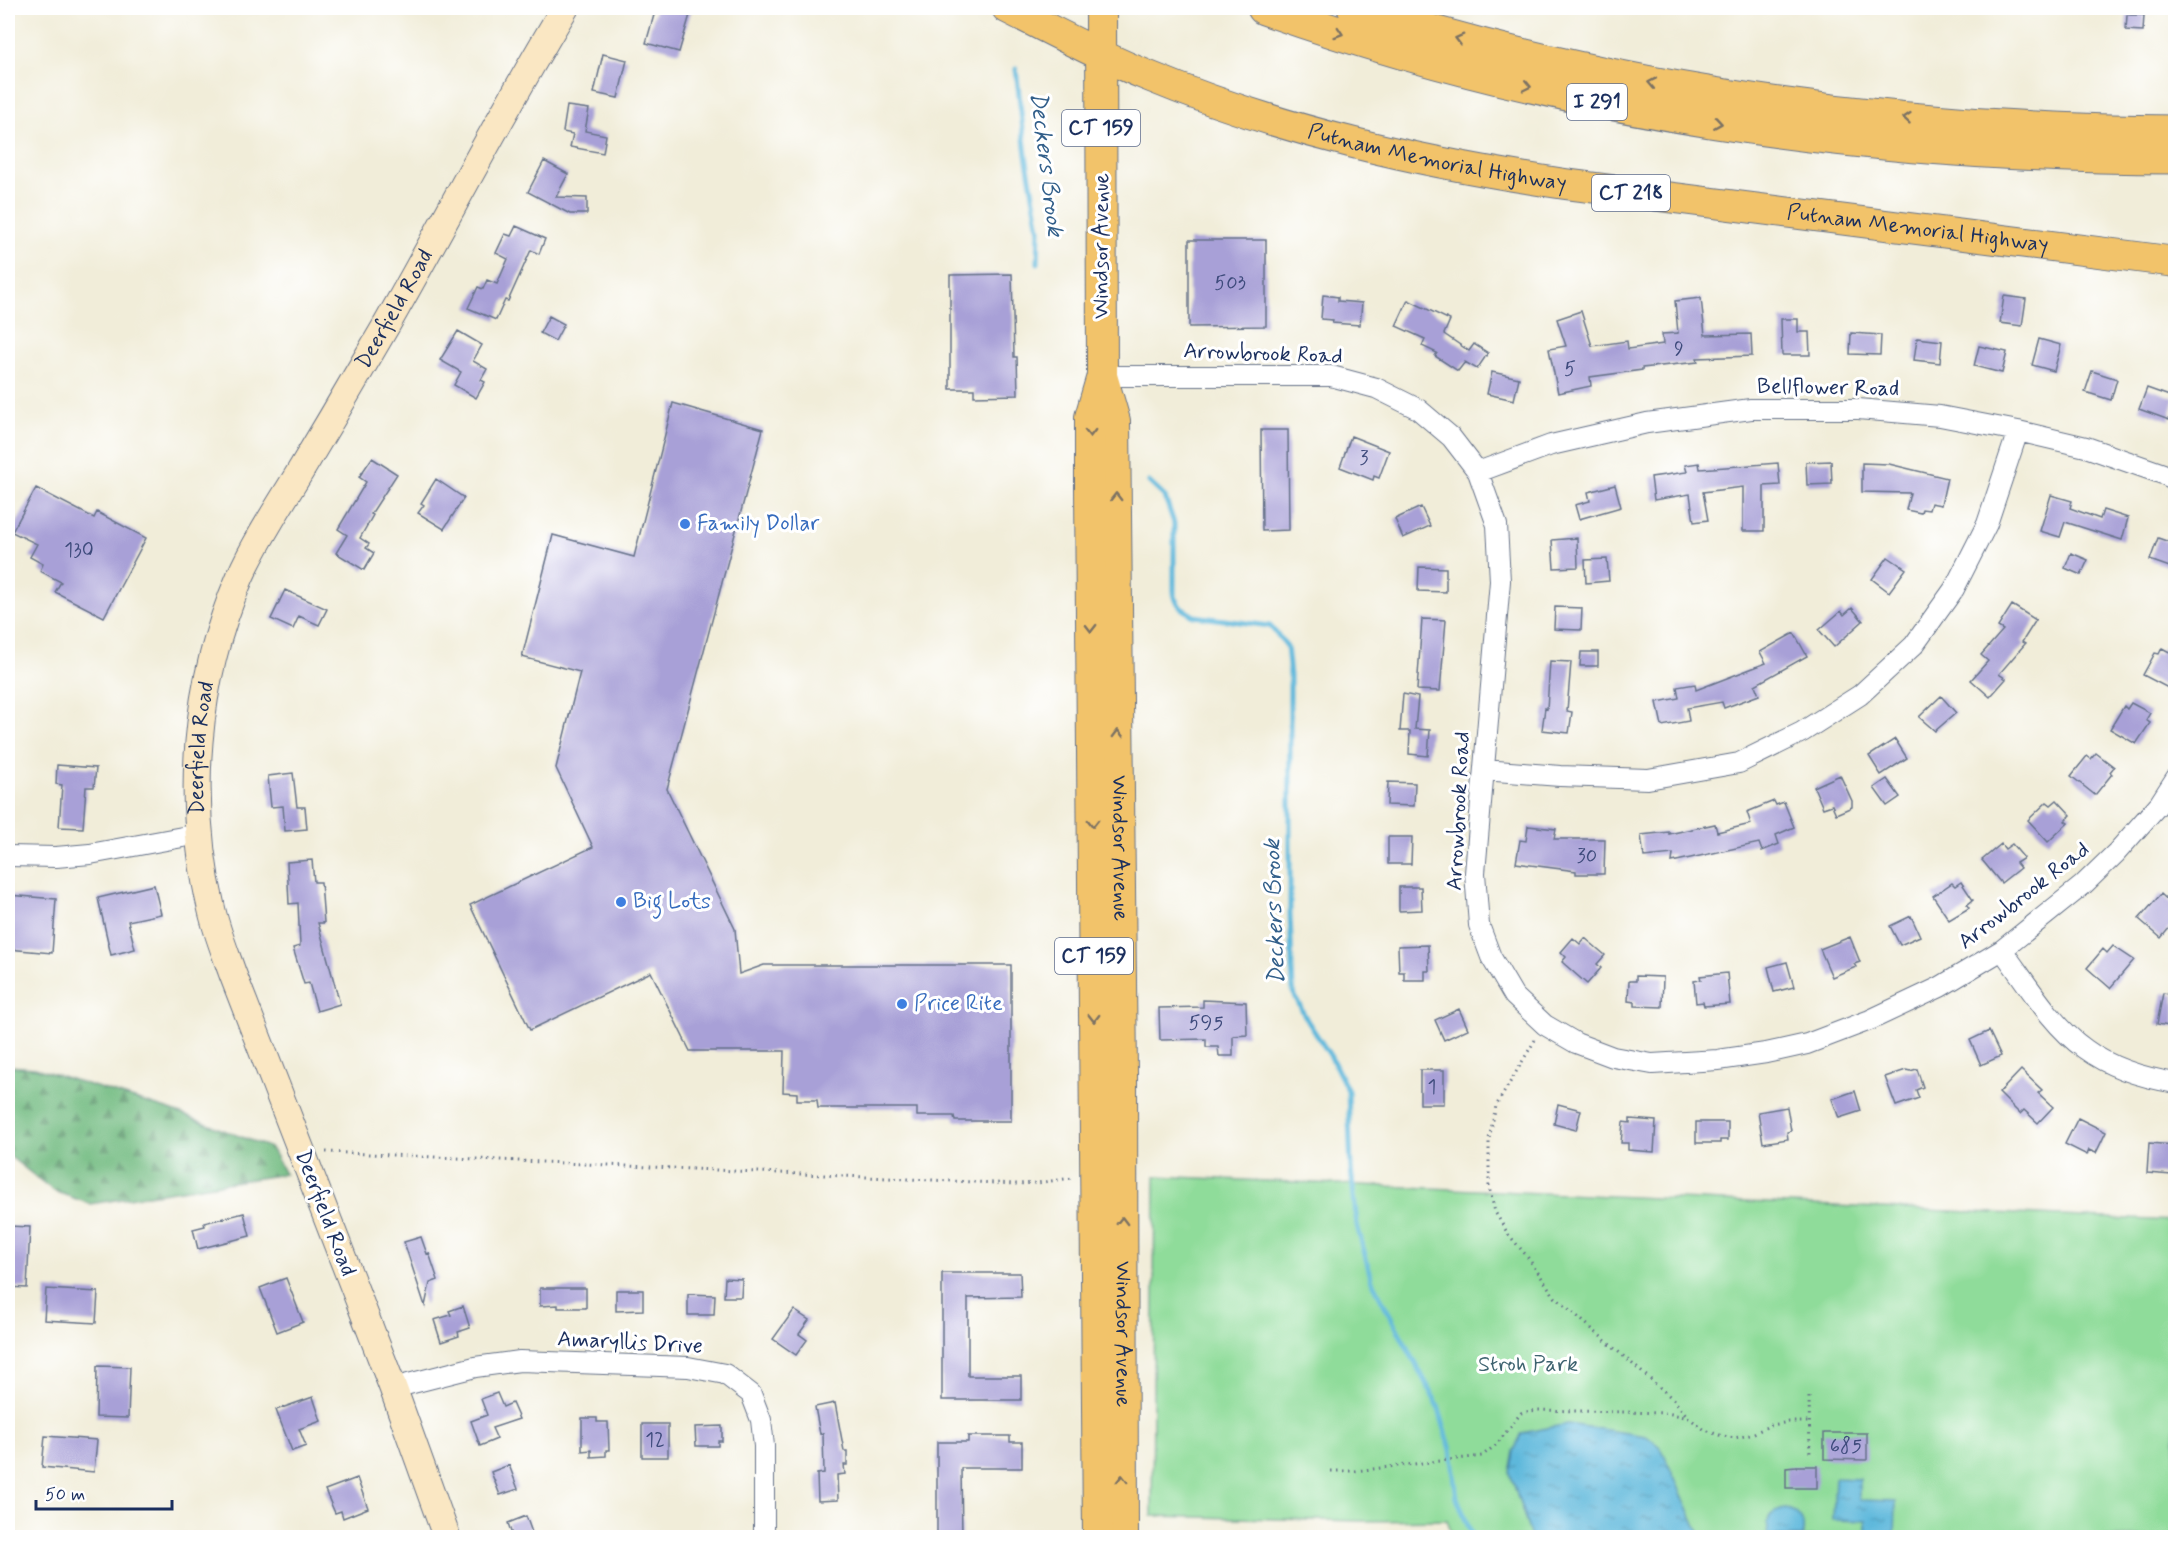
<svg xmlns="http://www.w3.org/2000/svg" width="2183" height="1545" font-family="Mynerve,sans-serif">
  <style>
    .green { fill: #8fdc9a; stroke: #55867c; stroke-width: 1.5 }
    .forest { fill: url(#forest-firs); stroke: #477670; stroke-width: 1.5 }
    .water { fill: url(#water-ripples); stroke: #3c749c; stroke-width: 1.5 }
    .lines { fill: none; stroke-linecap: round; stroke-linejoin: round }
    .stream { stroke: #5db8db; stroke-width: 5 }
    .building { fill: #a8a0d7 }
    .street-casing { stroke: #667289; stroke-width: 22 }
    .secondary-casing { stroke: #667289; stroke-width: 29 }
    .primary-casing { stroke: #667289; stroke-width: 32 }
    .highway-casing { stroke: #667289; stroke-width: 35 }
    .path { stroke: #667289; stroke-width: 3; stroke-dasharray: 1.5 4.5; stroke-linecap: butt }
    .street { stroke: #fff; stroke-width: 20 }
    .secondary { stroke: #fae7c3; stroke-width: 27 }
    .primary { stroke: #f2c36a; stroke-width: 30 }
    .highway { stroke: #f2c36a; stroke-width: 33 }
    .oneway { stroke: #7c7263 }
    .shop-dot { fill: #3f7fe0; stroke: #fff; stroke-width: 2 }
    .labels { text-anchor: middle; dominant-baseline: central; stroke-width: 6; stroke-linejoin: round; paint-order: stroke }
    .number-label { font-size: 20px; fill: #3e4b7c }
    .shield { fill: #fff; stroke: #5f6d8e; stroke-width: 1.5 }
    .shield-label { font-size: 21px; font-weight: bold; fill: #1b2f5e }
    .street-label { font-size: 22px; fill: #1b2f5e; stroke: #fff }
    .shop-label { font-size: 22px; fill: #366cbe; stroke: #fff; text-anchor: start }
    .park-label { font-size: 22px; fill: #3e6370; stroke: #fff }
    .water-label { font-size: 24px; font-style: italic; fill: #325f8a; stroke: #fff }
  </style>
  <defs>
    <pattern id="forest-firs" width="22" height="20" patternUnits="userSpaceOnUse" patternTransform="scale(1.5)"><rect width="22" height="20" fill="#73bc82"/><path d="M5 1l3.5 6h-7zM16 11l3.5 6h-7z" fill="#5e996e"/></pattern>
    <pattern id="water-ripples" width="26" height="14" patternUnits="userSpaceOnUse" patternTransform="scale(1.5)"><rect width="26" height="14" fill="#5db8db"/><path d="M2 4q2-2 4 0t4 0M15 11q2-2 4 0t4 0" fill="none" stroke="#4c96b5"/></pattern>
  </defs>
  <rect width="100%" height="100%" fill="#fff"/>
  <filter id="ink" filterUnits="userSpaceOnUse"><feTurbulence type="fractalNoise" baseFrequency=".0167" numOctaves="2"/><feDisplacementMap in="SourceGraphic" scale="12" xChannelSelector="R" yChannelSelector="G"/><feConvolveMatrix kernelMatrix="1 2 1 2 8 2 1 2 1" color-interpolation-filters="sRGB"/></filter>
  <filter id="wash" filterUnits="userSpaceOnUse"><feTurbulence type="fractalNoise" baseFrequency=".008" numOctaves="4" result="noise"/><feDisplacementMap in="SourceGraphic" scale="24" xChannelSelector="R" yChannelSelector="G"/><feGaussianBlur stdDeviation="1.35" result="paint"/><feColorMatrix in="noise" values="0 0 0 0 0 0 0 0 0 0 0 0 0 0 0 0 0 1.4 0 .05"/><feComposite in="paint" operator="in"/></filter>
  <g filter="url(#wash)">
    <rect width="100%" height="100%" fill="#f1edd9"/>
    <path class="green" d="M1155 1176 2175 1221V1537L1453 1538 1447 1520 1362 1521 1152 1516Z"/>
    <path class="forest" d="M8 1066 35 1068 173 1111 271 1148 285 1174 90 1204 54 1191 8 1155Z"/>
    <path class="water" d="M1568 1424 1646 1436 1660 1446 1701 1537H1531L1510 1473 1514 1451 1522 1433Z
      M1835 1478 1859 1479V1500L1896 1501 1895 1537H1866V1521L1833 1520Z
      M1787 1509C1801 1513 1806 1523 1802 1537H1769C1762 1522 1772 1510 1787 1509Z"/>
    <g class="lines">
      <path class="stream" d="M1016 69 1026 155 1039 229 1038 263
        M1149 482 1165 497 1174 523V597L1181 608 1194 616 1270 626 1287 646 1290 676V913L1293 992 1307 1020 1331 1057 1348 1091 1351 1169 1357 1225 1372 1281 1438 1406 1451 1450 1457 1498 1473 1538"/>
    </g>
    <g id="blocks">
      <path class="building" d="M656 8H692L679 52 646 43Z
        M2127 15H2144L2143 31 2126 30Z
        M603 54 627 60 618 98 594 93Z
        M567 106 589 109 585 131 606 135 603 153 570 147 573 134 563 132Z
        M544 161 568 174 556 197 587 198V214H570L528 192Z
        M516 226 545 239 539 254 531 250 508 301 505 300 496 320 468 308 478 287 483 289 487 280 497 284 508 259 496 253 505 234 511 236Z
        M1189 240H1266V326L1189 327Z
        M1012 274 1014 357H1017L1018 395 974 396V389H950V275Z
        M1323 295 1338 297V301L1362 303 1360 325 1332 323 1333 320 1321 319Z
        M2004 296 2026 299 2022 326 2000 323Z
        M1701 298 1705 335 1751 334 1752 356 1697 358 1698 362 1642 368V370L1590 377 1591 386 1558 393 1549 349 1566 346 1557 319 1581 311 1592 346 1627 341 1628 349 1663 344 1662 334 1678 333 1675 301Z
        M1408 300 1450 320 1444 334 1469 351 1474 344 1488 353 1477 369 1465 362 1458 371 1435 356 1437 353 1422 346 1425 339 1396 326Z
        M549 316 564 324 555 341 540 333Z
        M1781 319H1798V332H1809L1810 355H1782Z
        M458 331 482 345 473 361 487 369 481 380 485 382 476 398 454 385 461 372 440 360Z
        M1851 333 1881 335 1880 355 1850 354Z
        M1917 338 1942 341 1940 363 1914 360Z
        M2039 339 2061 345 2054 371 2032 365Z
        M1979 346 2007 352 2002 373 1974 366Z
        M2092 371 2117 379 2111 400 2085 392Z
        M1492 372 1519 378 1514 400 1487 394Z
        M2147 388 2175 398 2169 420 2139 409Z
        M673 403 763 429 667 789 735 929 739 974 764 965H1011V1121H955L954 1116H917V1108H818L817 1100H797V1093L783 1092 784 1051H690L651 972 530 1030 470 905 593 847 556 768 580 672 522 657 553 535 634 557Z
        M1261 430H1288L1289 530 1262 531Z
        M1351 436 1389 451 1379 478 1374 476 1373 480 1340 467Z
        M372 458 397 474 371 514 373 515 360 538 369 544 366 548 374 553 364 570 336 553 347 535 338 529 366 482 359 477Z
        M1831 461 1832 484 1807 485 1806 462Z
        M1699 463 1700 469 1778 463 1780 485 1764 486V531H1743V487L1703 492 1708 520 1694 522 1690 494 1654 500 1651 477 1687 472 1685 465Z
        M1862 463 1889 464 1947 478 1941 505 1931 503 1929 510 1922 509 1921 513 1906 510 1910 493 1862 492Z
        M436 479 464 498 444 529 418 513 424 505 421 503Z
        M1615 485 1621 507 1579 519 1575 505 1590 501 1588 492Z
        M36 488 94 518 97 512 146 538 104 617 55 592 61 582 40 571 43 564 30 557 37 544 12 532Z
        M2051 495 2072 501 2070 508 2100 519 2103 510 2128 518 2122 540 2065 522 2060 537 2040 531Z
        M1421 507 1430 526 1403 538 1395 519Z
        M1577 538 1578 567 1554 568 1552 540Z
        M2158 538 2175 544V569L2150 560Z
        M2071 553 2088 560 2081 575 2065 568Z
        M1888 557 1906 569 1889 592 1872 579Z
        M1607 559 1609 581 1586 583 1585 560Z
        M1419 567 1446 568V592L1418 591Z
        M285 590 327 609 319 625 299 616 293 629 271 619Z
        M2012 605 2036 620 2022 642 2025 644 1999 674 2006 679 1990 697 1971 680 1988 661 1981 655 2003 630 1998 627Z
        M1555 607 1582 608 1581 630 1554 629Z
        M1852 608 1863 621 1834 647 1819 630 1841 611 1844 615Z
        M1422 619 1446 620 1440 691 1417 690Z
        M1794 633 1807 656 1755 685 1759 695 1724 708 1722 702 1687 708 1689 721 1662 726 1657 702 1679 698 1677 687 1695 684 1696 690 1766 663 1760 652Z
        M2162 648 2175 655V680L2170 689 2143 675 2155 653 2159 654Z
        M1581 652H1598V666H1580Z
        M1550 661 1571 662 1567 711 1572 712 1569 733 1542 730 1545 708 1547 709Z
        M1403 694 1418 697 1415 729 1430 730 1428 756 1409 754 1410 731H1400Z
        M1941 696 1956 713 1935 731 1919 717Z
        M2131 703 2150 713 2146 720 2150 723 2136 744 2110 729 2124 706 2127 709Z
        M1895 739 1907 758 1881 775 1869 756Z
        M2096 753 2114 767 2110 772 2112 774 2095 795 2071 776 2087 756 2091 759Z
        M57 765 96 768 94 787H86L83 828 59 827 62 785 56 784Z
        M293 773 297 807H305L307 829 285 831 283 806 271 807 268 776Z
        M1840 775 1852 801V807L1836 814 1832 805 1823 808 1814 787Z
        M1887 779 1900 797 1887 806 1874 788Z
        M1388 782 1415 783 1414 806 1387 805Z
        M2057 800 2071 815 2065 821 2068 823 2048 842 2028 820 2047 802 2051 805Z
        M1774 801 1776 805 1784 802 1794 827 1776 835 1779 844 1762 851 1759 843 1672 862 1673 854 1644 857 1641 835 1669 832V834L1715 824 1717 832 1751 824 1747 812Z
        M1528 826 1556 829 1554 839H1605L1604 874H1576V871L1516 863 1520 840 1526 841Z
        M1388 837H1412L1411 864H1388Z
        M2001 844 2005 849 2012 844 2024 858 2016 863 2020 868 2001 883 1982 860Z
        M312 860 314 882H321L324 923H318L340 1004 317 1011 309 983 304 984 293 948 300 946 298 903 289 904 287 862Z
        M1961 882 1973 900 1967 905 1969 908 1949 920 1933 896 1952 883 1955 886Z
        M154 885 161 914 128 921 135 949 111 955 98 898Z
        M1399 887H1421L1422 910 1399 911Z
        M2161 894 2175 907V921L2161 938 2139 919Z
        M8 895 56 899 52 953 8 949Z
        M1911 916 1920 936 1900 945 1890 926Z
        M1850 937 1860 962 1854 964 1856 967 1832 977 1820 949Z
        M1573 938 1580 944 1585 938 1605 955 1597 964 1601 968 1587 984 1562 962 1566 957 1561 952Z
        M1428 945 1429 971H1425V980H1404V972H1399L1398 946Z
        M2113 946 2134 960 2110 988 2087 968 2103 949 2107 953Z
        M1787 962 1794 987 1774 992 1768 967Z
        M1727 973 1730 1004 1704 1006 1703 1002 1696 1003 1694 981 1701 980 1700 976Z
        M1636 976 1663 977 1662 1007 1635 1006V1002L1628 1001 1629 981H1636Z
        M2163 993 2175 995V1027L2157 1024Z
        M1203 1000 1246 1002 1247 1035 1233 1036V1056H1219L1218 1047H1206V1039L1160 1040 1159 1008 1203 1007Z
        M1459 1009 1468 1029 1444 1040 1435 1020Z
        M1989 1031 2001 1056 1981 1065 1970 1040Z
        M1917 1069 1923 1087 1916 1090 1919 1098 1896 1106 1885 1077 1906 1070 1910 1071Z
        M1420 1070H1444V1104H1420Z
        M2021 1070 2042 1090 2038 1093 2053 1107 2038 1123 2024 1110 2020 1114 1999 1093Z
        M1855 1091 1861 1111 1839 1118 1832 1099Z
        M1558 1104 1581 1110 1576 1130 1554 1124Z
        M1787 1107 1791 1131 1787 1132 1788 1139 1763 1143 1758 1112Z
        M2078 1118 2106 1132 2096 1153 2089 1150 2087 1155 2065 1144Z
        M1630 1119 1656 1121 1654 1152 1628 1150V1143H1621L1623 1122 1630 1123Z
        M1696 1122H1728V1140H1720V1143H1696Z
        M2149 1143 2174 1145 2173 1149H2175V1171H2172V1175L2147 1173Z
        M244 1213 250 1236 198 1249 193 1229 205 1226 204 1223Z
        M8 1226 30 1227 27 1288 8 1287Z
        M421 1237 427 1254 429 1253 438 1280 430 1283 425 1306 404 1242Z
        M942 1273H1020L1021 1297 968 1298V1376H1021V1400H942Z
        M286 1278 303 1322 277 1332 260 1288Z
        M725 1278 742 1279 741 1297H724Z
        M540 1288H586V1308H558V1305L540 1306Z
        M46 1289 98 1292 96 1323 44 1320Z
        M616 1290H643V1310L616 1311Z
        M688 1294 715 1295 714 1315H688Z
        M463 1306 470 1328 458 1332 459 1336 441 1342 434 1320 451 1315 449 1311Z
        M794 1310 809 1320 799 1334 807 1340 796 1355 773 1339Z
        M97 1366 130 1367 128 1418 96 1417Z
        M497 1393 503 1407 512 1403 519 1419 492 1428 497 1439 480 1446 471 1421 487 1415 481 1399Z
        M313 1397 321 1421 299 1429 306 1446 292 1451 276 1410Z
        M835 1403 844 1451H847V1465H844L845 1474 837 1475 838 1500 818 1501 817 1474 824 1473 823 1433 820 1434 815 1407Z
        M582 1418H597V1422H608L609 1450H606V1456L591 1457V1450L582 1451Z
        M642 1424H668V1457H642Z
        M722 1426V1441H718V1446H696L695 1427Z
        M1824 1433H1867V1460L1824 1459Z
        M45 1436 97 1440 94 1472 42 1467Z
        M968 1436H1010V1442H1022V1468H961L962 1538H937V1442H968Z
        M509 1465 518 1489 500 1495 491 1472Z
        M1796 1466H1817V1488H1786V1468L1796 1467Z
        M357 1478 368 1508 343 1518 341 1511 335 1513 325 1490Z
        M526 1516 534 1538H513L508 1523Z"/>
    </g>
  </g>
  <g filter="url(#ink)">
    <use href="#blocks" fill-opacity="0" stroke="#667289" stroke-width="1.5"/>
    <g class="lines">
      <defs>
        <path id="street" d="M1102 376H1331L1376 388 1418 409 1451 437 1478 472 1497 525 1500 581 1475 873 1479 925 1491 957 1514 996 1545 1025 1576 1043 1613 1057 1652 1064 1718 1060 1766 1053 1807 1044 1870 1020 1940 987 2002 950 2083 885 2116 853 2160 803 2176 778
          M1478 472 1551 445 1647 423 1751 409H1858L1940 416 2018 431 2086 447 2163 474 2176 480
          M1484 770 1560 776 1648 779 1739 763 1802 732 1860 695 1914 645 1954 589 1987 524 2018 431
          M8 856 56 857 90 854 199 834
          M2002 950C2026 982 2052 1026 2085 1049 2112 1069 2144 1078 2176 1083
          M393 1388 475 1367 520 1361 688 1367 725 1374 751 1394 761 1420 764 1446V1538"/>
        <g id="secondary">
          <path id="s1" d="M447 1538 393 1388 232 972C225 952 217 932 212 911 185 801 195 681 240 577 256 541 278 508 298 475 328 425 358 374 387 324 447 219 502 111 565 8"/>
        </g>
        <g id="primary">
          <path id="s2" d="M1007 8C1053 31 1099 56 1146 75 1281 131 1422 163 1565 184L2176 262"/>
          <path id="s3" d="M1102 376 1115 421 1122 1073 1123 1538"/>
          <path d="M1098 1538 1090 487V417L1102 376 1101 8"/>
        </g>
        <path id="highway" d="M1264 8C1561 113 1861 156 2176 157
          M1354 8C1618 93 1899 130 2176 132"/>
      </defs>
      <use href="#street" class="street-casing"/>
      <use href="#secondary" class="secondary-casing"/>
      <use href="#primary" class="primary-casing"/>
      <use href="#highway" class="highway-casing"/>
      <path class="path" d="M1535 1040 1496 1106 1489 1139V1187L1495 1212 1508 1234 1526 1255 1555 1297 1673 1399 1688 1417
        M326 1152 1017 1184 1037 1183 1072 1178
        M1809 1397 1810 1457
        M1331 1471H1355L1482 1456 1497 1444 1521 1413 1536 1410 1667 1413 1689 1418 1705 1430 1719 1435 1734 1438 1750 1435 1771 1425 1789 1422H1809"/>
      <use href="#street" class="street"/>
      <use href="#secondary" class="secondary"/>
      <use href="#primary" class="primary"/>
      <use href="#highway" class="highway"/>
    </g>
    <defs><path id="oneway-chevron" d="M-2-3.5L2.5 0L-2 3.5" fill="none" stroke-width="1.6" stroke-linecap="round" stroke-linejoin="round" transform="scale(1.5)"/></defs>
    <g class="oneway">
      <use href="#oneway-chevron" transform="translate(1339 33) rotate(18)"/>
      <use href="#oneway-chevron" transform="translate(1459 39) rotate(-165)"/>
      <use href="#oneway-chevron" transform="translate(1652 83) rotate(-169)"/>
      <use href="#oneway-chevron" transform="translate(1527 86) rotate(12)"/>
      <use href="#oneway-chevron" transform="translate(1907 118) rotate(-175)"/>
      <use href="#oneway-chevron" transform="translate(1718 123) rotate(9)"/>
      <use href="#oneway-chevron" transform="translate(1090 433) rotate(90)"/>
      <use href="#oneway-chevron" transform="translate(1116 497) rotate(-90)"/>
      <use href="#oneway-chevron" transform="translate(1091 628) rotate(90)"/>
      <use href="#oneway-chevron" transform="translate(1118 734) rotate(-91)"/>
      <use href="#oneway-chevron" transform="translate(1093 823) rotate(90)"/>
      <use href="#oneway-chevron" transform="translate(1094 1018) rotate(90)"/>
      <use href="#oneway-chevron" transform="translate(1122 1221) rotate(-89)"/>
      <use href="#oneway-chevron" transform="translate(1122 1479) rotate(-90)"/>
    </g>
  </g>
  <g class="shop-dot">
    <circle cx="685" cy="524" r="6"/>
    <circle cx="621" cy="902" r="6"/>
    <circle cx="902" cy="1004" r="6"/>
  </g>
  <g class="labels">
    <g class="number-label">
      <text x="1230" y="283">503</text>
      <text x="1679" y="349">9</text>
      <text x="1570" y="369">5</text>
      <text x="1364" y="458">3</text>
      <text x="79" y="550">130</text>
      <text x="1587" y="856">30</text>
      <text x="1206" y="1023">595</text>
      <text x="1432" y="1087">1</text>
      <text x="655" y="1440">12</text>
      <text x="1846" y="1446">685</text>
    </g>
    <g class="shield">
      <rect x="1567" y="84" width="60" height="36" rx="4.5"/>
      <rect x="1062" y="110" width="78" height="36" rx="4.5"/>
      <rect x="1592" y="175" width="78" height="36" rx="4.5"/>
      <rect x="1055" y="938" width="78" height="36" rx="4.5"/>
    </g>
    <g class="shield-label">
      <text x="1597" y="102">I 291</text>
      <text x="1101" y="128">CT 159</text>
      <text x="1631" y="193">CT 218</text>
      <text x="1094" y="956">CT 159</text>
    </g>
    <g class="street-label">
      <text stroke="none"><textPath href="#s2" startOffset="458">Putnam Memorial Highway</textPath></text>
      <text stroke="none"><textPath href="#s2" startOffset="944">Putnam Memorial Highway</textPath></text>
      <text transform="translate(1102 246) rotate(-90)">Windsor Avenue</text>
      <text stroke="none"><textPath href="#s1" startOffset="1320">Deerfield Road</textPath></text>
      <text transform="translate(1263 354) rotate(2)">Arrowbrook Road</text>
      <text transform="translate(1828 388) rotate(1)">Bellflower Road</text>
      <text stroke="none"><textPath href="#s1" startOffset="834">Deerfield Road</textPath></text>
      <text transform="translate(1459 811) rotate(-87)">Arrowbrook Road</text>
      <text stroke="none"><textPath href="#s3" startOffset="474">Windsor Avenue</textPath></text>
      <text transform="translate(2024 896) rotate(-38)">Arrowbrook Road</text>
      <text transform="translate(325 1213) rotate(69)">Deerfield Road</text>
      <text stroke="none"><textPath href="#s3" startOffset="960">Windsor Avenue</textPath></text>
      <text transform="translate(630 1343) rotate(3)">Amaryllis Drive</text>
    </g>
    <g class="shop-label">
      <text x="697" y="524">Family Dollar</text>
      <text x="633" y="902">Big Lots</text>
      <text x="914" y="1004">Price Rite</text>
    </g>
    <g class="park-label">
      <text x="1528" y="1365">Stroh Park</text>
    </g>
    <g class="water-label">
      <text transform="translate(1046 164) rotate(83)">Deckers Brook</text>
      <text transform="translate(1275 912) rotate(-92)">Deckers Brook</text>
    </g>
  </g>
  <rect width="2183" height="1545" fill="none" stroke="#fff" stroke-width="30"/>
  <path d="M36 1500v9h136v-9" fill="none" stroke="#1b2f5e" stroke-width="3"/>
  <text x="45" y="1500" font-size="18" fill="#1b2f5e" stroke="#ffffff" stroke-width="4.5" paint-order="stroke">50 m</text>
</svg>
